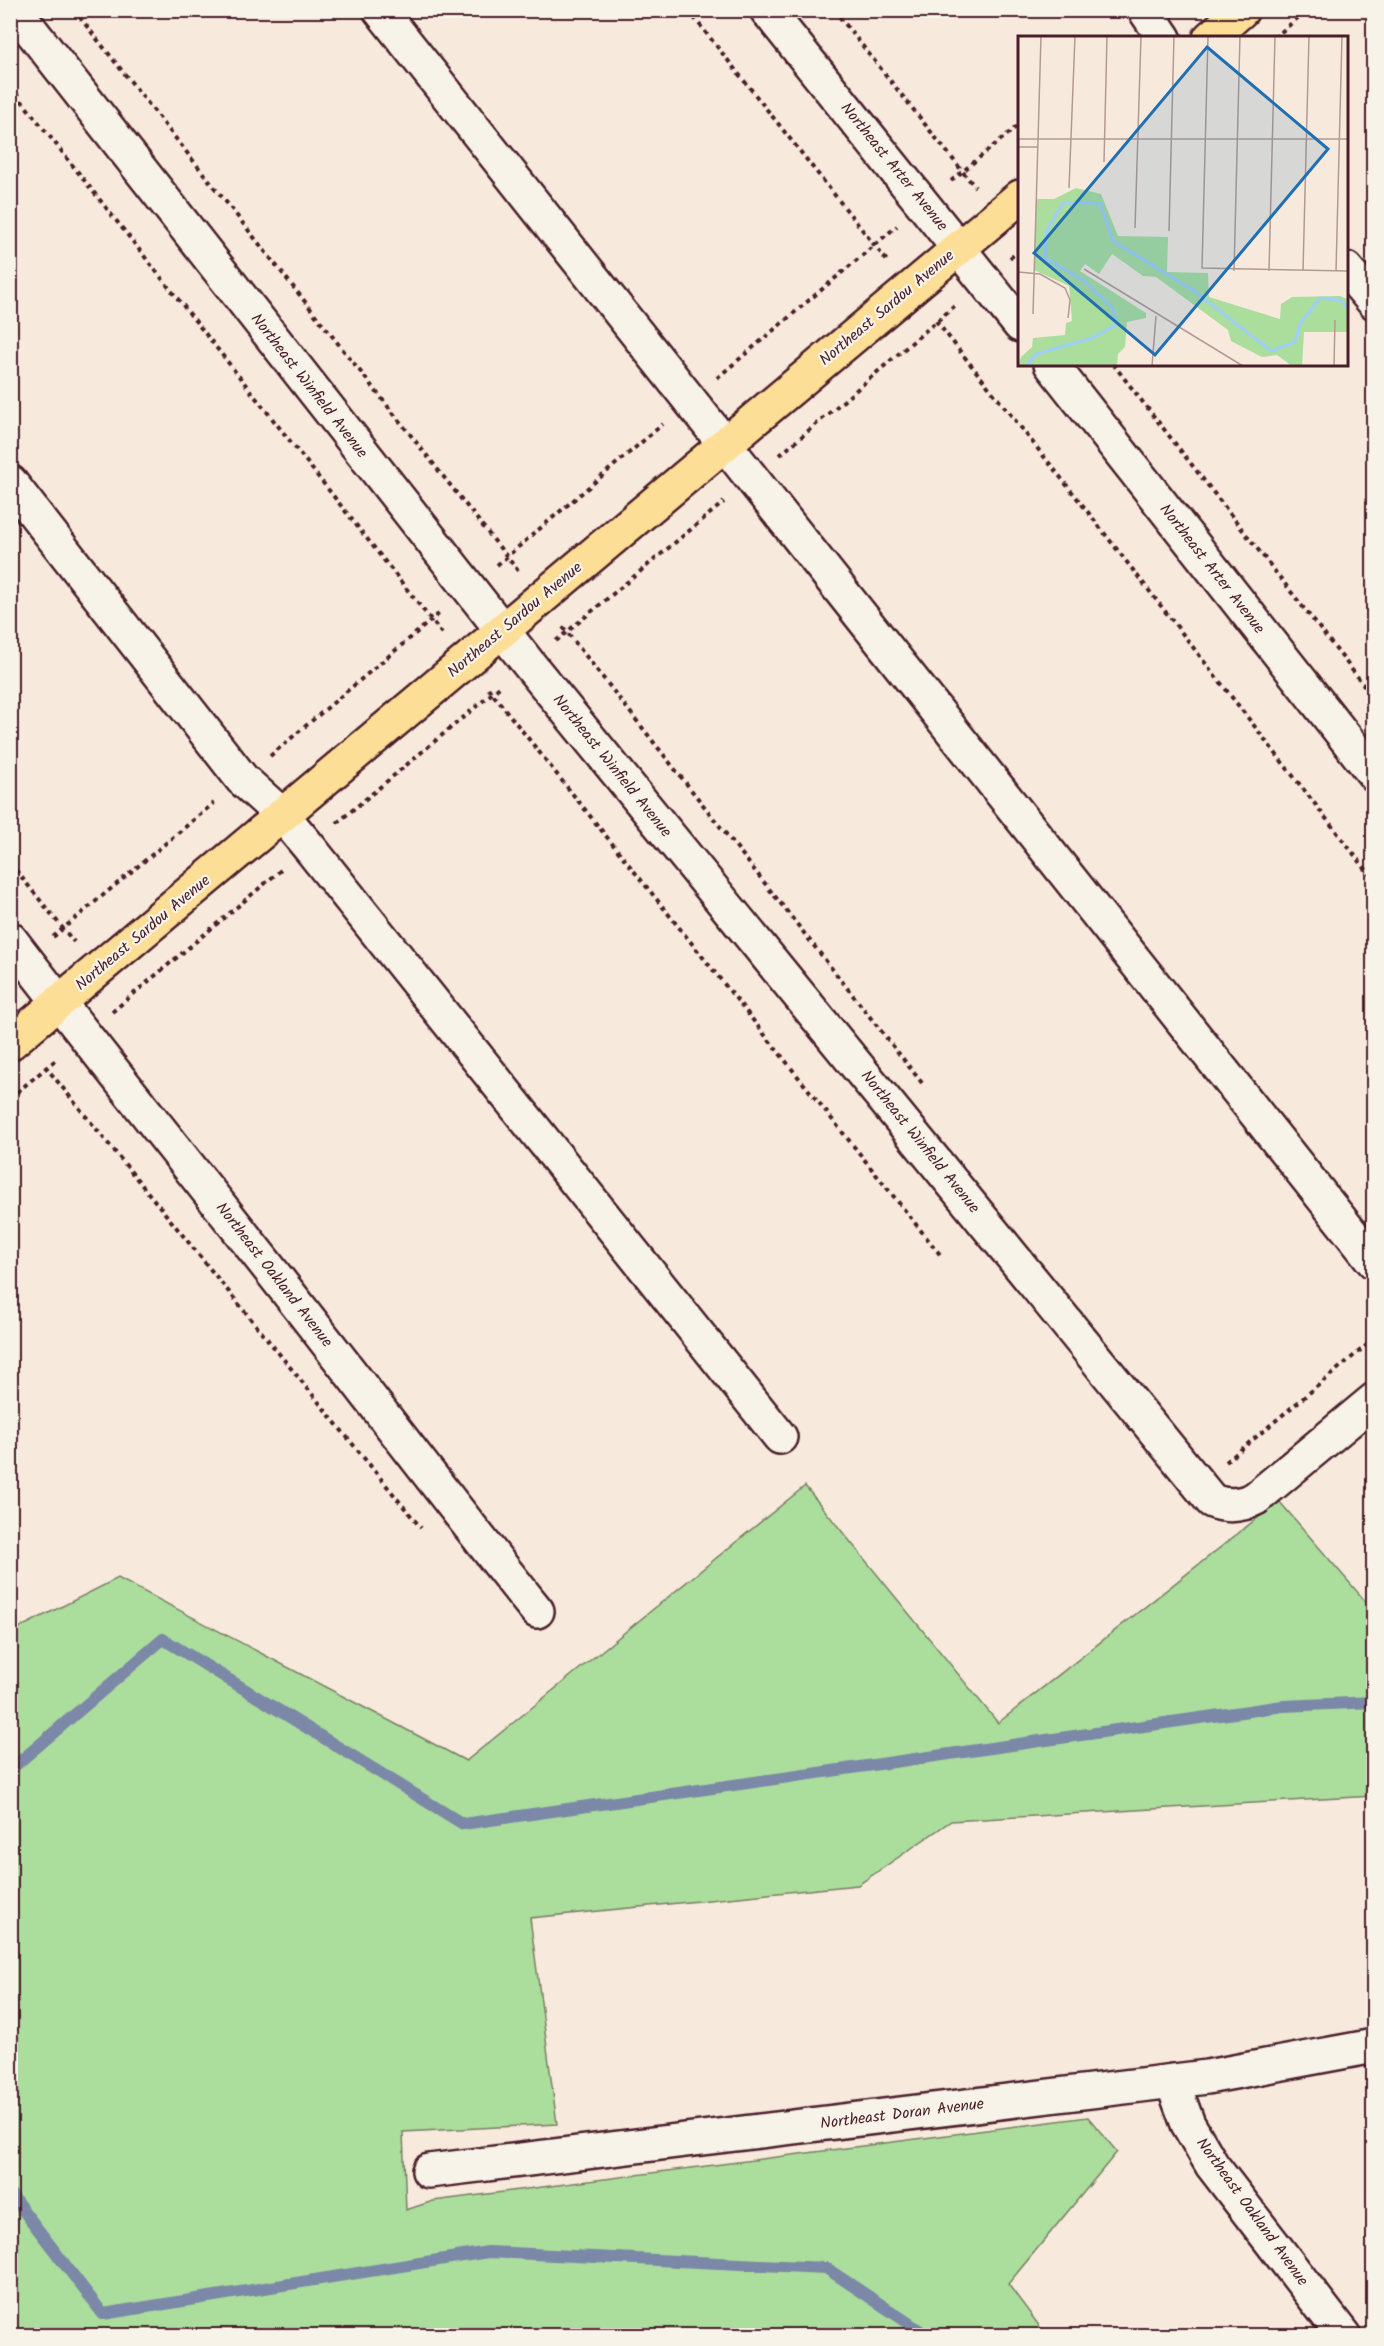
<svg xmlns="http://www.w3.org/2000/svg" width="1384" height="2346" font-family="Kalam,sans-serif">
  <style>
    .green { fill: #abdd9d; stroke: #7a7e64; stroke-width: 1.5 }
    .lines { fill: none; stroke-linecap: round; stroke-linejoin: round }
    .stream { stroke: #7c88a7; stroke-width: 12 }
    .minor-casing { stroke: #4a1f2b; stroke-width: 38 }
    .major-casing { stroke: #4a1f2b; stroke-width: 38 }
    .path { stroke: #4a1f2b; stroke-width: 4; stroke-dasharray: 4.5 4.5; stroke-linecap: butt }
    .minor { stroke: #f7f3e8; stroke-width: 33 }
    .major { stroke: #fdde96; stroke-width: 33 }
    .labels { text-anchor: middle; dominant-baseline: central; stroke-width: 4.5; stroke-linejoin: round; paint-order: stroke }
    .street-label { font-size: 16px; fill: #4a1f2b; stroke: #f7f3e8 }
    .inset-river { fill: none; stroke: #9ecefa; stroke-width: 3 }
    .inset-road { fill: none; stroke: #b29995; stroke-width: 1.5 }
    .view { fill: #1f6fb2; fill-opacity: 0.15; stroke: #1f6fb2; stroke-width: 3 }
    .inset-edge { fill: none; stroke: #4a1f2b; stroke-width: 3 }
  </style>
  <rect width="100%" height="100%" fill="#f7eadc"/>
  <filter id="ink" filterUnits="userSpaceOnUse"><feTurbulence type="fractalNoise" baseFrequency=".0167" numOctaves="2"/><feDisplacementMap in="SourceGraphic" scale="12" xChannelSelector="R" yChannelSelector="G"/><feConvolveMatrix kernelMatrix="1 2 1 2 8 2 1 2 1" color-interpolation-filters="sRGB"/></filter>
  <g filter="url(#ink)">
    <path class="green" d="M805 1486 998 1723 1279 1501 1373 1610V1796L951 1821 858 1885 530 1918 557 2124 403 2132 406 2210 433 2201 1088 2117 1117 2152 1008 2284 1046 2335H11V1632L118 1578 466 1761Z"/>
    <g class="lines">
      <path class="stream" d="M10 1770 163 1639 463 1824 1283 1706 1374 1702
        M10 2193 103 2314 488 2252 826 2268 928 2336"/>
      <defs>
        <path id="minor" d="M15 10 528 663 1212 1501C1228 1507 1241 1506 1256 1498L1374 1400
          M380 10 1374 1262
          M767 10 1020 325
          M1145 10 1164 38
          M1346 269 1374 302
          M1051 364 1374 774
          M10 482 242 779 283 816 309 847 780 1437
          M10 939C91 1045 175 1148 257 1253 351 1372 442 1493 537 1611
          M1172 2081 1188 2124 1212 2165 1344 2336
          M429 2171 1207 2077 1374 2046"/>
        <path id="major" d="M1210 38 1242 10
          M10 1043 1020 197"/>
      </defs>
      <use href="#minor" class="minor-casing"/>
      <use href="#major" class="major-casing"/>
      <path class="path" d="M74 10 519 572
        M688 10 887 261
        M834 10 975 187
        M1274 38 1307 10
        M10 86 443 635
        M951 181 1020 124
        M1010 258 1020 250
        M936 321 1077 498 1374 880
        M1113 364 1374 698
        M717 378 897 226
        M780 455 957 304
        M497 565 663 424
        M563 627 922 1083
        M556 641 724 502
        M488 688 942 1257
        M270 756 441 612
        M337 823 502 685
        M10 863 74 942
        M53 937 214 803
        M112 1012 281 870
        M45 1066 421 1528
        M10 1098 58 1058
        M1226 1462 1374 1339"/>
      <use href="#minor" class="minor"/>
      <use href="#major" class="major"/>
    </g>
  </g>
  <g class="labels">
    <g class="street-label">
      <text transform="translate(894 167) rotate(51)">Northeast Arter Avenue</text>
      <text transform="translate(887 308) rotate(-40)">Northeast Sardou Avenue</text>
      <text transform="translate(309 386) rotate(52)">Northeast Winfield Avenue</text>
      <text transform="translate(1212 569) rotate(52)">Northeast Arter Avenue</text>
      <text transform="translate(515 620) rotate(-40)">Northeast Sardou Avenue</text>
      <text transform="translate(612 766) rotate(51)">Northeast Winfield Avenue</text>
      <text transform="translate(143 933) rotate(-40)">Northeast Sardou Avenue</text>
      <text transform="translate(920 1142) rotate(51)">Northeast Winfield Avenue</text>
      <text transform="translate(274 1275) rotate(52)">Northeast Oakland Avenue</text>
      <text transform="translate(902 2114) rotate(-7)">Northeast Doran Avenue</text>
      <text transform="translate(1252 2212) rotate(54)">Northeast Oakland Avenue</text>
    </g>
  </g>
  <g transform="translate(1018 36)">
    <rect width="330" height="330" fill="#f7eadc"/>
    <path d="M58 152 83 158 100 200 150 201 149 236 190 237 191 261 262 283 263 268 274 261 322 260 330 263V296H286L284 330H274L259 319 244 321 213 305 210 294 138 241 125 240 94 218 81 238 67 228 62 235 128 277V282L109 286 107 311 100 318 99 330H0L3 321 14 311 15 302 47 299 48 287 54 285 51 250 16 234 18 163H36Z" fill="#abdd9d"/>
    <path class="inset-river" d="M9 330 18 318 74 302 99 288 94 271 66 245 27 222 28 196 45 167H82L95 205 176 255 253 315 277 306 282 288 302 262 322 264 330 272"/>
    <path class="inset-road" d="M190 0 184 232 330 235M0 103H330M0 111H20M86 126 89 0M51 152 57 0M117 192 123 0M151 195 156 0M66 233 225 330M216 235 222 0M251 235 257 0M285 235 291 0M318 235 324 0M0 236 22 238 47 252 52 264 50 282M15 278 23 0M134 330 138 280M316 330 317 284"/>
    <path class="view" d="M189 11 310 113 137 319 16 217Z"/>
    <rect width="330" height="330" class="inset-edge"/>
  </g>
  <rect width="1384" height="2346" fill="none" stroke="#f7f3e8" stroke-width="36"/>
  <rect x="18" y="18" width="1348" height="2310" fill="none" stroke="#4a1f2b" stroke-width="2" filter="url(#ink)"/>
</svg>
